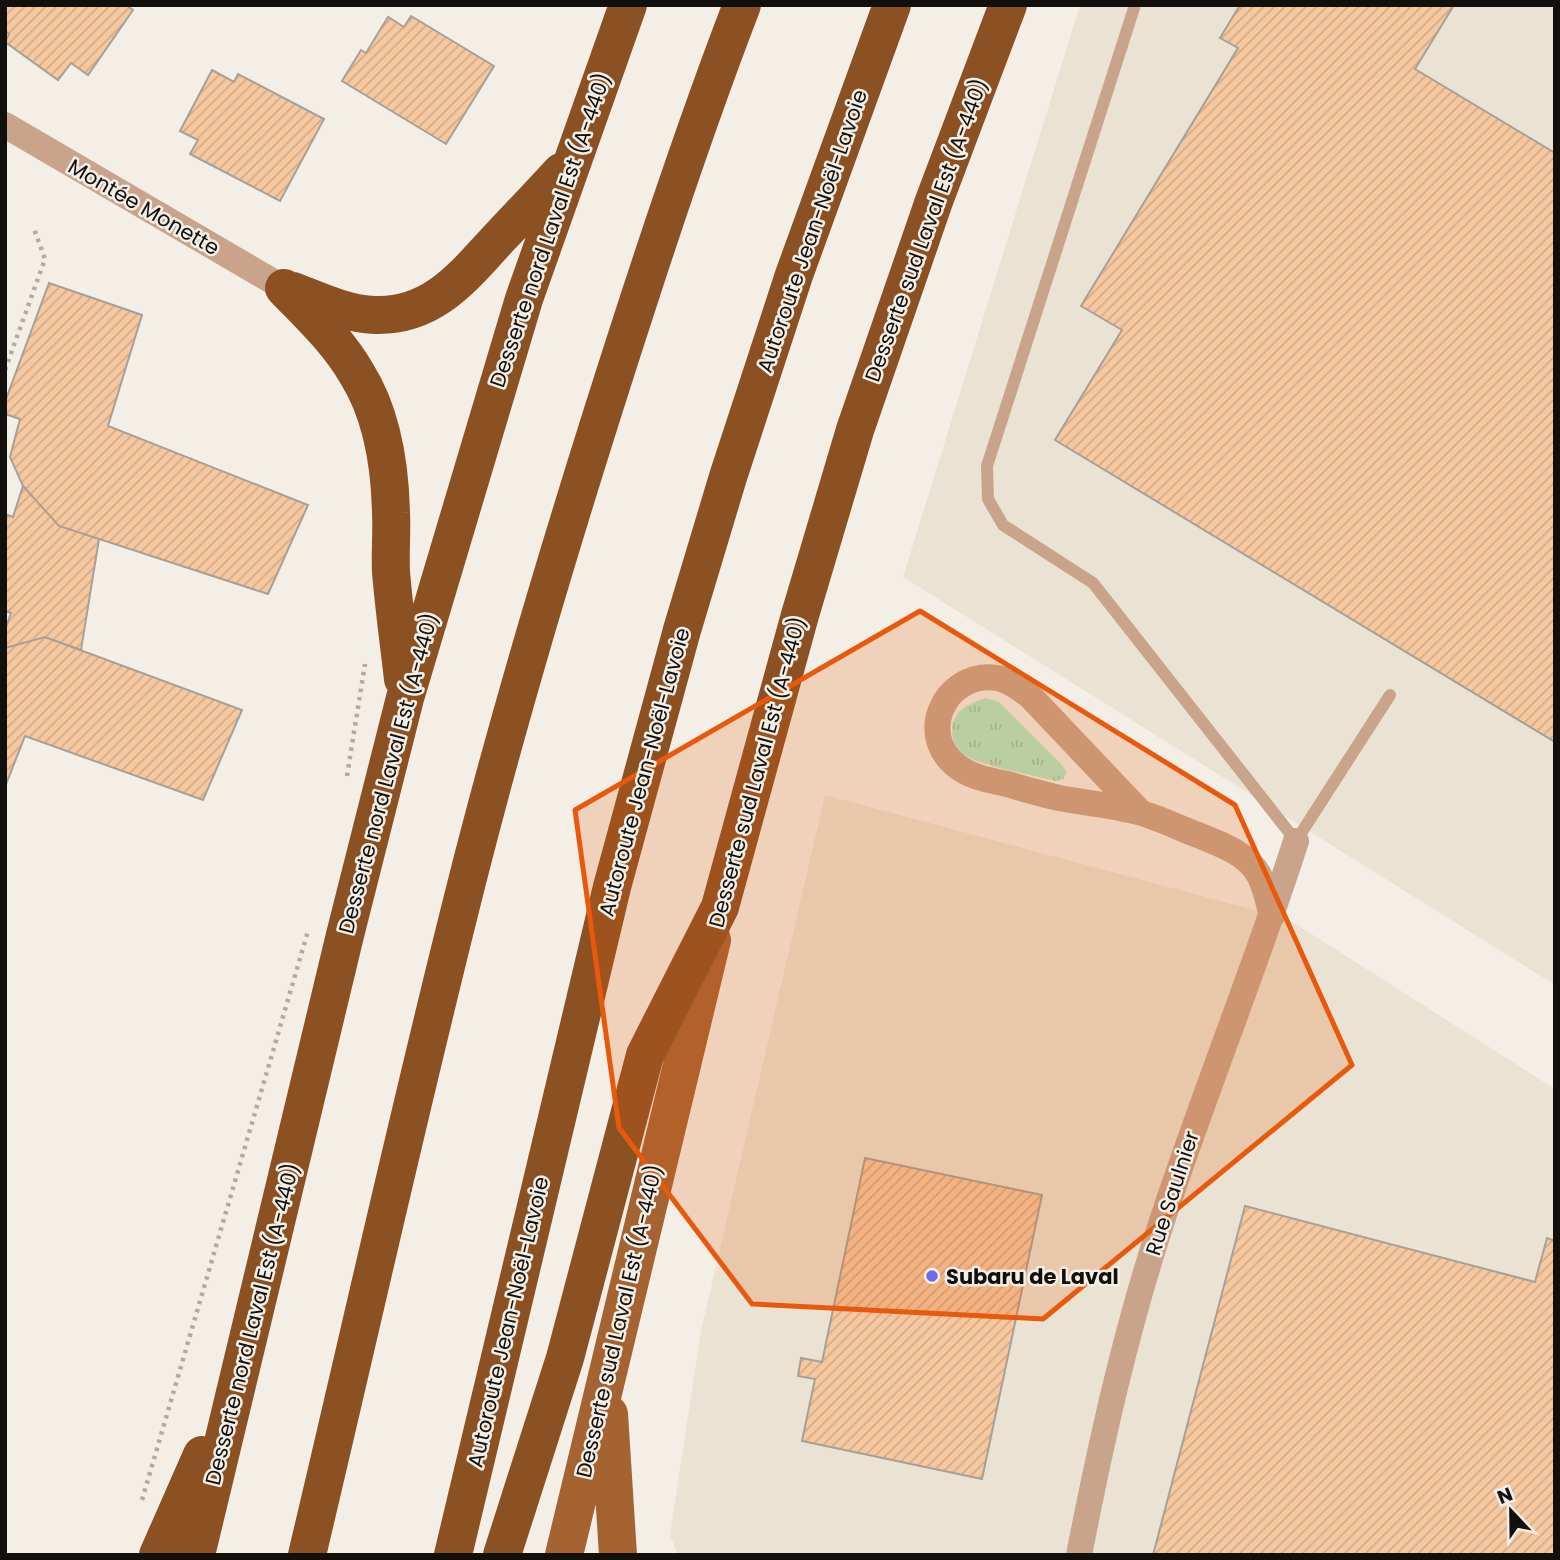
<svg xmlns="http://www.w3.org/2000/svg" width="1560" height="1560" font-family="Poppins,sans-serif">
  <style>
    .built { fill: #eae3d3 }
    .grass { fill: url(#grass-tufts) }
    .building { fill: url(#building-hatch); stroke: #a7a099; stroke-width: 2 }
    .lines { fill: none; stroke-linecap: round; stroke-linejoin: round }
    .path { stroke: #afaca5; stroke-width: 4.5; stroke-dasharray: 3.5 5; stroke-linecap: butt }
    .lane { stroke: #c9a48b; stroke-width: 12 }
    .street { stroke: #c9a48b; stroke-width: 26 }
    .primary { stroke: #a46331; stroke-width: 38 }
    .highway { stroke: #8c5122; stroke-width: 38 }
    .marked { fill: #e8590c; fill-opacity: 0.2; stroke: #e8590c; stroke-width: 5; stroke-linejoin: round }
    .poi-dot { fill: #6a6de7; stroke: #f3efe6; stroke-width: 2.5 }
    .labels { text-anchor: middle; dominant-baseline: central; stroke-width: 5; stroke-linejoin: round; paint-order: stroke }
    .street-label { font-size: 21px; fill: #11100d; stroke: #f3efe6 }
    .poi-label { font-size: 21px; font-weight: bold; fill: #11100d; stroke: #f3efe6; text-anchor: start }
  </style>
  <defs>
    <pattern id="grass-tufts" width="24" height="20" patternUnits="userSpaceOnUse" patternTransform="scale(1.75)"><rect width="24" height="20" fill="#afecc7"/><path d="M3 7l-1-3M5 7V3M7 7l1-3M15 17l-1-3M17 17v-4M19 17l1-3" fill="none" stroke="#96c9aa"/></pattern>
    <pattern id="building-hatch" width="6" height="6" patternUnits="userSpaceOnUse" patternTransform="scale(1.75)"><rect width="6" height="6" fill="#f6c89f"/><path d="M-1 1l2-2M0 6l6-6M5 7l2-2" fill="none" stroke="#d2ab88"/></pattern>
  </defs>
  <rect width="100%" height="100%" fill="#f3efe6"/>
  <path class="built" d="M1080 5H1555V985L903 577Z
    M825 795 1288 919 1555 1089V1555H678L670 1535 701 1331Z"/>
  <path class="grass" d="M986 698 999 702 1060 763 1067 772 1063 779 1056 781C1033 775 985 767 966 756 955 750 950 736 953 723 958 708 972 702 986 698Z"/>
  <path class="building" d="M5 5H126L133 10 88 75 71 63 58 80 5 42 9 34 5 31Z
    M1240 5H1454L1415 69 1555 153V742L1055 440 1122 330 1081 306 1238 48 1220 38Z
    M411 16 494 66 446 144 342 81 361 50 366 53 388 17 404 27Z
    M212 70 234 82 238 74 324 119 280 201 190 154 198 140 180 131Z
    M49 283 142 315 108 426 308 505 268 594 59 526 23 486 10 457 20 419 5 414V402Z
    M23 486 59 526 99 539 81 650 45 637 5 648V630L11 613 5 611V514L13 517Z
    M45 637 242 710 203 800 25 736 5 787V648Z
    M865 1158 1042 1195 982 1479 802 1441 815 1379 798 1376 801 1358 822 1362Z
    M1245 1206 1535 1282 1547 1238 1555 1241V1555H1153Z"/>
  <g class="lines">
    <path class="path" d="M5 370 45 259 33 226
      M347 776 365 664
      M142 1500 308 931"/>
    <path class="lane" d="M1135 5 987 466 988 499 1003 525 1093 583 1296 841 1390 695"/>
    <path class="street" d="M5 125 284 288
      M1140 812 1030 696C1020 689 1009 679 997 678 943 670 911 742 966 772 978 779 994 781 1007 784 1024 789 1041 794 1059 798 1085 803 1112 805 1138 812 1157 817 1179 828 1198 835 1220 844 1247 853 1259 875 1266 888 1268 902 1272 916
      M1079 1555C1101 1442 1126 1330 1162 1221 1204 1093 1255 969 1296 841"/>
    <path class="primary" d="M609 1414 618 1555
      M564 1555 712 940"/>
    <path class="highway" d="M284 288C310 315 338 341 357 374 382 414 390 466 391 513 392 533 390 553 391 572 394 608 399 644 403 679
      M293 291C319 301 346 314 375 315 433 317 464 276 499 238 520 216 541 194 561 172
      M158 1555 202 1455
      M196 1555 345 935 405 698 524 299 628 5
      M307 1555C362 1324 413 1092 472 862 521 671 579 483 640 296 672 198 705 101 742 5
      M453 1555 612 887 682 630 728 477 794 275 892 5
      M502 1555 565 1358 645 1055 720 907 800 615 855 430 934 201 1008 5"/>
  </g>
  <path class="marked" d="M920 611 1235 805 1352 1065 1043 1319 752 1304 619 1128 575 810Z"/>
  <circle class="poi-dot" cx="932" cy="1276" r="7"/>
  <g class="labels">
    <g class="street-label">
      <text transform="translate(144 207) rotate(30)">Montée Monette</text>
      <text transform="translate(550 230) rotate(-71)">Desserte nord Laval Est (A-440)</text>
      <text transform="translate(926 230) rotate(-70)">Desserte sud Laval Est (A-440)</text>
      <text transform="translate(812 231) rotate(-71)">Autoroute Jean-Noël-Lavoie</text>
      <text transform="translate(644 772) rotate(-75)">Autoroute Jean-Noël-Lavoie</text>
      <text transform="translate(757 772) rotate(-75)">Desserte sud Laval Est (A-440)</text>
      <text transform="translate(388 773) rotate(-75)">Desserte nord Laval Est (A-440)</text>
      <text transform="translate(1172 1193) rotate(-72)">Rue Saulnier</text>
      <text transform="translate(619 1321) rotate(-77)">Desserte sud Laval Est (A-440)</text>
      <text transform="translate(508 1322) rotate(-77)">Autoroute Jean-Noël-Lavoie</text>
      <text transform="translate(252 1324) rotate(-76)">Desserte nord Laval Est (A-440)</text>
    </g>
    <g class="poi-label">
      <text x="946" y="1276">Subaru de Laval</text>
    </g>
  </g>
  <rect width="1560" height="1560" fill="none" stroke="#11100d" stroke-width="14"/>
  <g transform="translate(1511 1511) rotate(338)" stroke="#f3efe6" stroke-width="5" paint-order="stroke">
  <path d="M0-5L12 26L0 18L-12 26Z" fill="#11100d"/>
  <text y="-10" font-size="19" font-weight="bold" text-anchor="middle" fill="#11100d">N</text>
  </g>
</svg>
